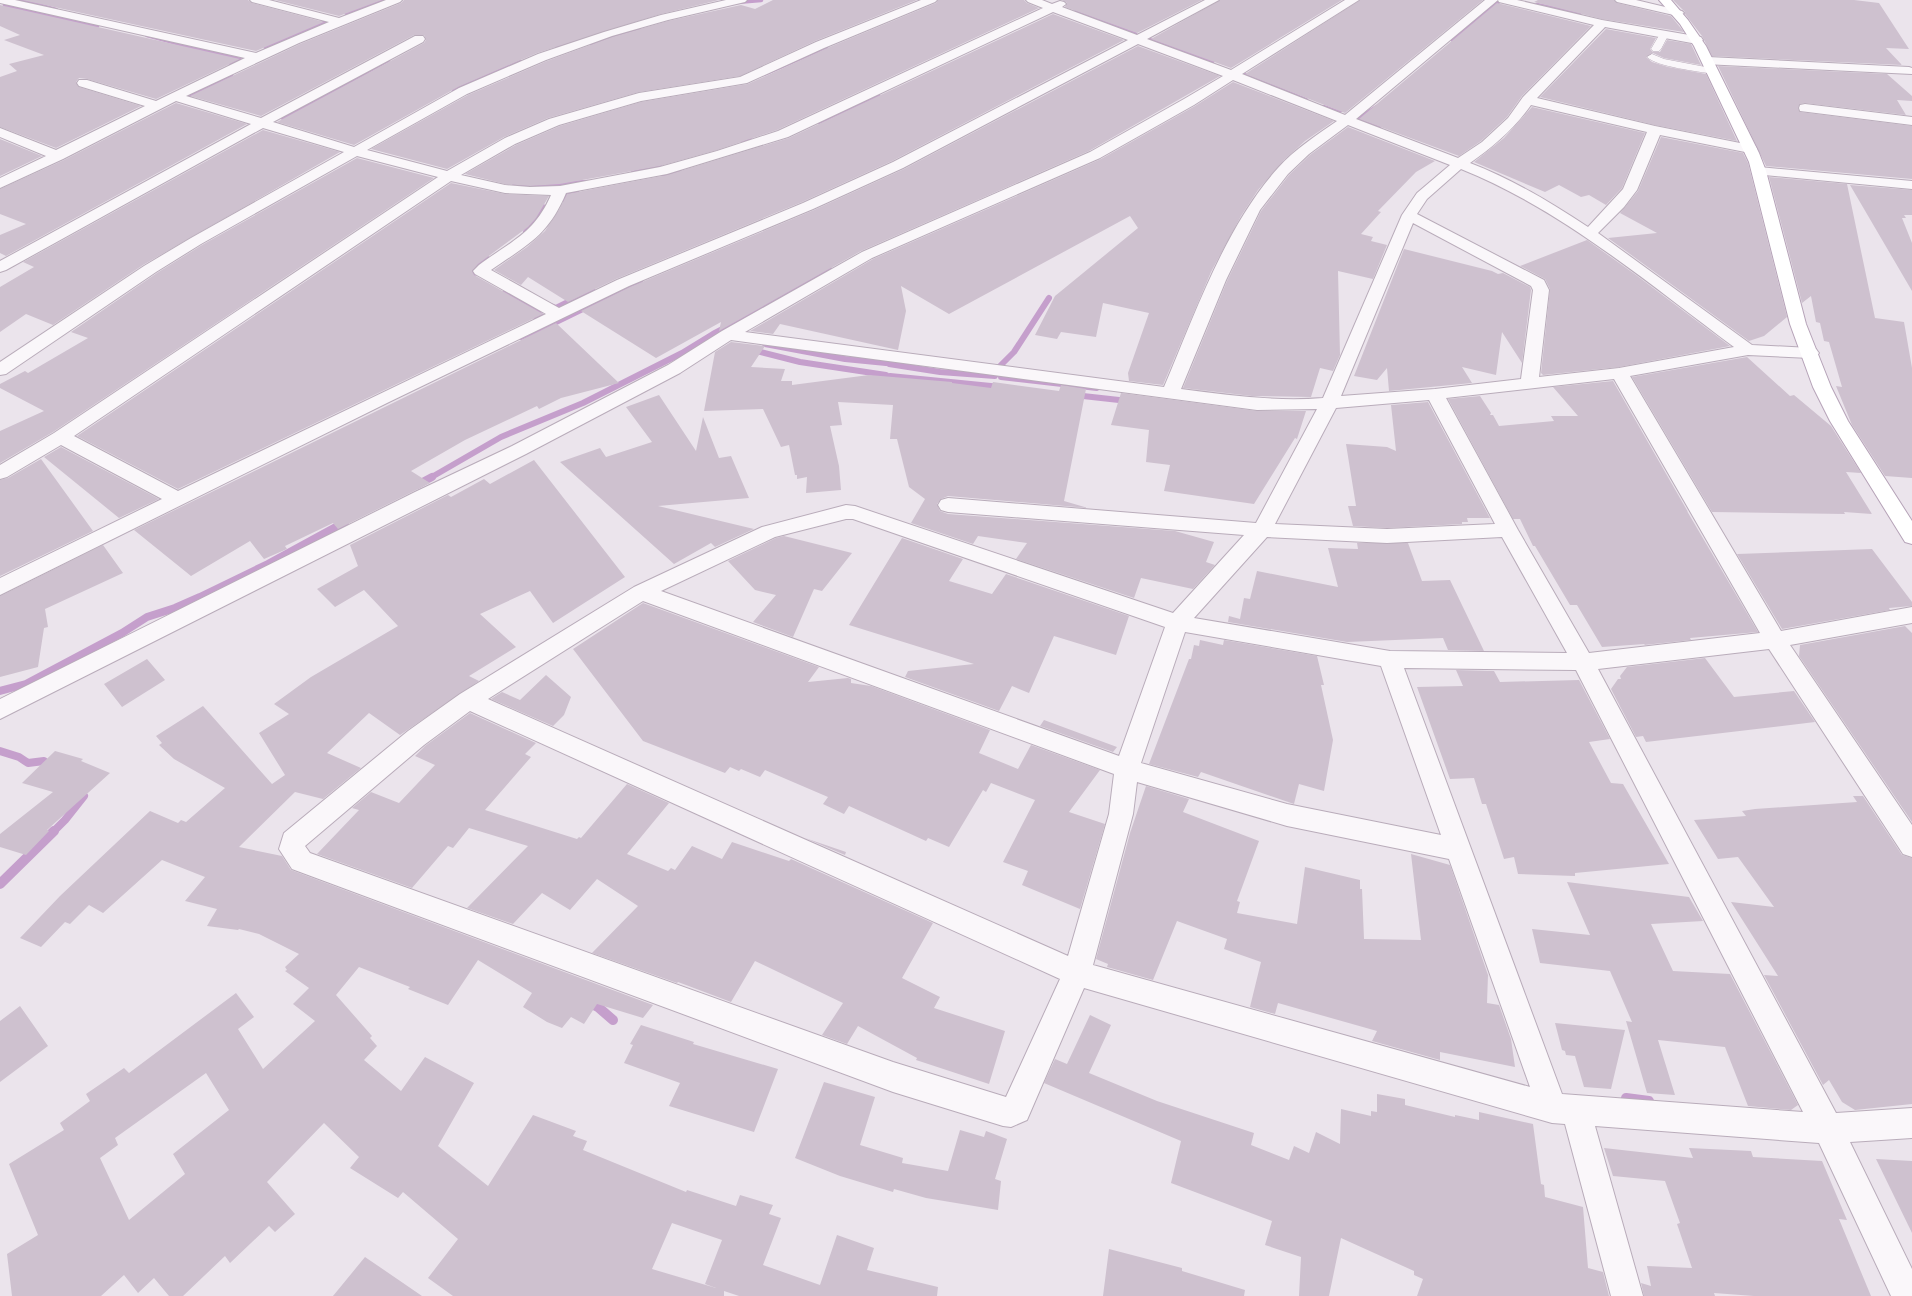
<svg xmlns="http://www.w3.org/2000/svg" width="1912" height="1296" font-family="Figtree,sans-serif">
  <style>
    .lines { fill: none; stroke-linecap: round; stroke-linejoin: round }
    .stream-far3 { stroke: #c59fcc; stroke-width: 4.5 }
    .stream-far2 { stroke: #c59fcc; stroke-width: 6 }
    .stream-far1 { stroke: #c59fcc; stroke-width: 8 }
    .stream { stroke: #c59fcc; stroke-width: 10 }
    .building { fill: #cec1cf; fill-rule: evenodd }
    .service-casing { stroke: #b9acba; stroke-width: 1 }
    .minor-casing { stroke: #b9acba; stroke-width: 2 }
    .primary-casing { stroke: #b6a3b8; stroke-width: 2 }
    .service { fill: #faf7fa; fill-rule: evenodd }
    .minor { fill: #faf7fa; fill-rule: evenodd }
    .primary { fill: #fff; fill-rule: evenodd }
  </style>
  <rect width="100%" height="100%" fill="#ebe4ec"/>
  <g class="lines">
    <path class="stream-far3" d="M20 0 56 10
      M737 2 761 0
      M5 5 97 26
      M1537 5 1579 14
      M1076 12 1135 34
      M347 14 385 0
      M147 35 240 60 231 65
      M1147 39 1212 62
      M1453 40 1471 23 1498 2
      M591 43 639 28
      M266 48 326 22
      M557 48 584 39
      M1240 73 1306 100
      M764 74 826 47
      M454 90 520 62
      M189 95 231 75
      M1324 107 1338 112 1347 105
      M1377 107 1358 119 1379 128
      M283 118 388 60
      M819 122 878 95
      M735 139 750 140
      M633 173 660 165
      M664 175 680 172
      M514 186 588 182
      M564 200 567 196 577 191
      M540 204 542 207"/>
    <path class="stream-far2" d="M526 232 543 211 542 206
      M473 277 471 274 472 270 487 259
      M505 293 530 305 540 315 536 317
      M548 305 556 308 592 290
      M521 337 554 323 640 281
      M765 344 845 359 886 363
      M753 350 800 362 886 375
      M889 364 940 372 995 376 998 368 1014 352 1049 298
      M890 376 1001 387
      M1001 377 1097 388
      M1074 395 1128 401
      M430 478 501 437 583 403 682 353 713 334 791 293 829 269"/>
    <path class="stream-far1" d="M417 485 432 477
      M0 691 26 684 122 633 147 617 175 608 200 597 268 564 345 522
      M0 751 19 757 28 763 44 761 50 769
      M53 832 65 820 84 796 76 791"/>
    <path class="stream" d="M0 884 54 831
      M586 1001 598 1007 613 1020
      M1626 1098 1649 1101"/>
  </g>
  <path class="building" d="M22 0H248L252 3 324 22 256 51Z
    M275 0H382L339 16Z
    M404 0H719L661 14 537 53 458 87 354 145 277 122 424 43 426 40 424 35H414L261 116 190 96 300 44 401 3Z
    M773 0H917L815 41 740 76 639 92 548 118 504 137 447 169 371 149 468 95 547 61 612 37 668 21 741 5 755 9Z
    M938 0H1024L1027 3 1039 8 777 130 717 150 660 166 560 184 530 186 505 184 465 174 516 145 560 126 641 102 748 84 825 49 936 3Z
    M1062 0H1202L1137 33 1065 7 1067 3Z
    M1220 0H1342L1231 68 1151 39Z
    M1360 0H1483L1345 113 1245 74Z
    M1538 0H1614L1617 3 1671 16 1684 32 1602 19 1534 2Z
    M1673 0H1854L1879 3 1909 49 1886 48 1902 65 1712 56 1702 36 1685 14V12Z
    M1497 3 1591 26 1522 96 1507 117 1481 141 1459 156 1359 119Z
    M0 5 240 59 156 99 87 79 79 78 76 82 79 87 141 106 56 148 0 127V77L17 71 9 64 44 55 4 40 20 35 0 26Z
    M1053 14 1124 40 892 161 802 202 616 279 568 302 528 277 521 285 494 270 527 247 545 231 560 208 567 194 667 175 789 138Z
    M1606 29 1656 38 1650 49 1653 52H1660L1667 40 1691 44 1701 65 1664 58 1653 53 1646 57 1652 62 1668 67 1706 74 1737 141 1655 125 1540 97Z
    M1138 46 1220 76 1089 151 861 251 719 331 721 322 656 358 581 311 630 287 814 210 904 169Z
    M1718 66 1887 74 1912 96V101L1897 100 1906 115 1805 103 1800 104 1798 108 1800 112 1912 126V179L1766 166Z
    M1233 82 1334 121 1305 141 1284 160 1258 190 1241 216 1211 272 1163 385 1129 381 1128 373 1149 313 1103 303 1096 337 1061 332 1057 339 1035 335 1055 296 1138 228 1130 216 949 314 901 286 906 311 898 350 780 324 773 334 750 331 873 259 1101 159 1195 106Z
    M176 103 247 124 6 256 0 253V235L26 224 0 214V189L64 160Z
    M1532 107 1645 133 1622 188 1606 205 1589 195 1581 197 1559 185 1545 192 1474 162 1504 138Z
    M1348 127 1435 161 1416 172 1378 211 1381 212 1361 234 1373 237 1371 241 1387 245 1373 279 1338 271 1340 355 1333 371 1320 368 1311 397 1252 396 1183 388 1227 281 1261 211 1289 175 1310 155Z
    M263 130 340 152 143 265 53 325 26 314 0 332V287L34 267 23 262Z
    M1661 137 1743 153 1748 163 1787 317 1764 336 1749 341 1608 238 1657 233 1620 213 1638 191Z
    M0 139 42 156 0 176Z
    M357 158 434 178 53 432 0 463V431L44 411 0 388V384L25 371 28 373 88 338 71 332 157 273 202 245Z
    M1769 177 1847 184 1875 318 1904 322 1912 368V478L1885 476 1852 425 1836 386 1842 387 1829 342 1824 341 1820 323 1816 322 1811 296 1802 303Z
    M451 183 505 194 549 196 536 218 528 227 478 264 472 271 474 275 543 314 178 489 77 436Z
    M1850 185 1912 190V215H1904L1906 218H1902L1912 243V291Z
    M1587 240 1636 275 1730 346 1619 367 1543 375 1541 373 1550 289 1545 279 1520 266Z
    M1404 249 1492 271 1498 274 1503 273 1530 287 1531 290 1522 363 1502 332 1496 375 1462 367 1472 383 1389 391 1387 368 1377 380 1354 376Z
    M556 323 619 383 561 398 539 409 537 406 465 440 411 471 430 483 338 529 333 523 285 546 287 549 264 559 250 541 191 576 134 530Z
    M731 342 765 346 751 367 785 369 781 381H792V385L869 375 952 382V383L991 388 993 382 1059 391 1061 385 1086 389 1064 501 1088 508 948 496 941 499 937 504 940 511 948 514 1175 531 1214 542 1206 562 1215 565 1193 589 1141 578 1134 598 1016 559 1027 543 978 536 973 544 911 523 925 499 909 487 897 439H890L893 405 838 402 842 425 830 426 839 466 841 490 806 493 807 477 797 479V475H795L789 445 781 447 763 409 704 411 715 352Z
    M1747 357 1790 396 1794 395 1831 426 1861 473 1846 472 1872 514 1844 512 1845 514 1712 512 1632 377Z
    M1613 381 1688 512 1687 511 1758 632 1690 638 1691 640 1644 645 1645 644 1602 647 1577 605H1570L1535 546H1533L1520 519H1513L1448 399 1480 396 1491 413 1490 415H1493L1499 426 1554 421 1551 416H1578L1553 387Z
    M1121 393 1257 411H1306L1297 439 1295 438 1254 504 1164 491 1170 465 1146 462 1149 430 1111 425Z
    M659 395 696 451 703 417 719 458 731 456 749 498 658 506 754 529 715 547 711 543 674 564 560 462 600 448 606 457 652 442 626 407Z
    M1428 402 1490 518H1467L1468 522H1462V524L1387 528 1353 526 1348 506H1356L1346 444 1387 447 1396 451 1391 405Z
    M61 447 159 499 119 518 44 457Z
    M41 459 93 531 0 576V480L8 478Z
    M534 460 625 577 553 623 530 591 480 614 516 647 469 676 479 681 400 735 369 713 327 753 361 768 323 799 295 792 239 847 282 856 291 870 653 1005 643 1018 597 1004 584 1024 571 1017 562 1028 547 1022 523 1007 532 993 478 960 448 1005 408 989 410 987 359 967 336 995 372 1036 370 1038 377 1046 364 1060 401 1091 425 1057 474 1083 438 1146 488 1186 533 1115 576 1131 573 1136 587 1141 583 1150 686 1192 687 1190 736 1206 740 1195 773 1205 769 1214 781 1218 763 1265 820 1285 837 1235 874 1248 867 1270 938 1287 937 1296H739L724 1291V1296H453L428 1278 458 1239 403 1192 398 1198 350 1168 359 1157 324 1123 267 1182 295 1214 275 1232 269 1226 230 1263 225 1256 183 1296H169L154 1278 138 1293 124 1275 101 1296H12L7 1254 38 1235 9 1164 64 1130 60 1123 90 1101 86 1094 124 1068 129 1073 236 993 254 1017 238 1029 263 1069 315 1021 293 1004 309 988 285 971 287 970 285 967 299 954 259 934 239 929 238 930 207 926 217 909 185 901 205 877 162 860 103 913 89 905 70 924 65 922 41 947 20 938 60 896 150 811 178 823 181 820 186 822 225 788 174 759 159 745 162 743 156 736 203 706 272 784 285 775 259 733 289 714 274 704 311 677 398 626 364 590 335 607 317 589 358 566 350 545 448 495 451 497 484 479 490 484ZM206 1073 229 1110 173 1154 185 1174 129 1220 100 1158 118 1145 115 1138ZM672 1223 722 1240 705 1284 716 1288 652 1269Z
    M784 536 852 553 822 591 814 589 793 637 753 622 776 595 755 590 728 561 776 538Z
    M902 538 963 559 949 581 992 594 1006 574 1129 616 1116 655 1054 636 1029 693 1012 686 999 711 905 677 908 671 974 664 849 625Z
    M1357 543H1408L1422 581 1450 580 1484 651 1448 650 1443 638 1347 642 1228 622 1229 616 1240 619 1244 598 1250 599 1257 571 1338 587 1328 548 1358 549Z
    M103 545 123 573 45 609 48 627 44 628 38 667 0 677V596Z
    M1872 549 1912 602V606L1889 608 1890 610 1782 629 1737 554Z
    M643 603 819 667 808 682 848 678 851 679V683L871 686 990 730 979 753 1018 769 1031 745 1100 770 1069 812 1105 824 1080 909 1022 885 1028 871 1003 862 1035 800 991 783 986 792 983 790 949 847 928 838 926 841 849 806 844 814 823 804 828 797 765 770 760 777 741 769 739 771 730 767 725 773 643 741 573 649Z
    M1905 626 1912 633V822L1799 656 1800 645Z
    M1200 640 1223 645 1224 640 1317 656 1324 685H1321L1333 740 1324 791 1299 784 1294 804 1201 772 1198 777 1149 764 1189 659H1191L1194 645 1199 646Z
    M1705 658 1734 697 1794 691 1815 722 1646 742 1643 736 1636 737 1611 689 1618 679H1621L1620 676 1627 667Z
    M147 659 165 680 122 707 104 684Z
    M1456 670 1494 671 1500 682 1579 680 1610 739 1589 742 1611 783 1623 784 1669 864 1575 873V876L1518 874 1514 857 1504 859 1486 804H1482L1474 778 1450 779 1417 687 1463 686Z
    M546 675 571 697 564 715 553 726 491 699 502 692 520 700Z
    M470 713 536 743 525 754 531 757 485 810 577 839 579 837 581 838 627 784 669 803 627 854 668 871 671 868 675 870 692 846 722 859 732 842 789 861 791 859 933 923 902 978 940 997 934 1008 1005 1031 989 1084 916 1060 917 1058 858 1026 847 1044 822 1035 843 1003 755 961 731 1002 678 982 677 983 592 953 638 906 597 879 570 910 542 893 513 924 467 908 528 846 469 828 453 848 448 846 412 888 317 854 359 810 352 808 371 792 399 803 435 765 415 756 425 746Z
    M1044 720 1117 747 1113 752 1040 726Z
    M55 751 83 759 81 761 110 773 47 830 49 831 26 855 0 847V834L53 792 22 783Z
    M1146 786 1189 799 1183 812 1259 841 1237 901 1240 902 1237 913 1297 924 1305 867 1360 880V889H1362L1364 939 1421 940 1411 854 1450 865 1488 975 1487 1003 1499 1005 1511 1039 1515 1067 1440 1052V1060L1372 1041 1377 1031 1278 1003 1275 1014 1250 1007 1261 962 1224 949 1227 939 1177 921 1153 980 1107 967 1108 964 1096 959 1130 833Z
    M1853 796H1863L1902 855 1912 858V1104L1855 1110 1842 1102 1829 1080 1823 1085 1764 975 1778 976 1731 902 1774 907 1738 857 1718 859 1694 820 1746 816 1742 811 1755 809 1857 802Z
    M805 838 846 852 845 855Z
    M1567 882 1689 897 1703 921 1651 924 1673 971 1730 974 1798 1105 1791 1110 1748 1106 1725 1047 1658 1040 1675 1095 1647 1093 1626 1021 1632 1022 1610 971 1540 963 1532 929 1590 935Z
    M20 1006 48 1046 0 1082V1021Z
    M1090 1015 1111 1025 1089 1073 1157 1101 1254 1133 1251 1145 1289 1160 1294 1146 1309 1153 1316 1132 1340 1144 1341 1109 1371 1116V1111L1377 1112V1094L1405 1099V1105L1455 1117V1115L1479 1120V1112L1533 1124 1541 1184 1544 1185 1545 1197 1583 1207 1588 1268 1603 1272 1609 1296H1417L1423 1279 1414 1275V1271L1341 1238 1329 1296H1299L1301 1257 1265 1245 1272 1221 1171 1183 1181 1141 1044 1083 1055 1059 1067 1064Z
    M1555 1023 1625 1030 1611 1089 1584 1087 1575 1056 1566 1055 1565 1051 1562 1050Z
    M641 1025 694 1042 693 1044 778 1069 754 1132 669 1106 680 1083 624 1063 633 1045 630 1044Z
    M824 1082 875 1097 860 1145 903 1158 902 1163 948 1171 960 1130 984 1137 986 1131 1007 1139 995 1179 1001 1181 998 1210 926 1198 894 1189 893 1192 840 1176 795 1158Z
    M1604 1148 1693 1158 1689 1148 1751 1151 1753 1157 1822 1161 1847 1220 1839 1219 1871 1296H1754L1714 1293 1715 1296H1644L1641 1283 1651 1286 1647 1266 1692 1268 1677 1224 1680 1223 1665 1181 1613 1176Z
    M1876 1159 1912 1161V1233Z
    M1109 1249 1182 1268V1271L1245 1290 1244 1296H1103Z
    M365 1257 387 1272 422 1296H333Z"/>
  <g class="lines">
    <defs>
      <path id="service" d="M1664 31 1669 34 1661 49 1659 51H1653L1651 49 1661 32Z
        M1652 54 1664 59 1716 69 1718 71 1713 74C1698 71 1657 67 1647 57Z"/>
      <path id="minor" d="M0 0H15L256 53 329 22 252 2 250 0H269L339 18 386 0H402L400 2 299 43 186 96 261 118 415 36H423L425 39 423 42 273 122 354 147 459 88 538 54 604 32 661 15 726 0H747L745 2 668 20 612 36 546 60 467 94 367 150 447 171 505 138 549 119 639 93 740 77 816 42 921 0H937L935 2 824 48 747 83 641 101 559 125 515 144 461 175 505 185 530 187 560 186 660 167 717 151 778 131 1043 8 1028 2 1026 0H1042L1052 4 1060 1 1064 2 1066 4 1062 7 1137 35 1205 0H1219L1147 39 1231 70 1345 0H1359L1242 74 1345 115 1485 0H1517L1602 20 1701 37 1703 40 1697 44 1605 27 1537 98 1655 126 1755 146 1757 149 1755 152 1750 153 1660 135 1637 190 1624 207 1598 233 1752 345 1810 348 1816 349 1819 353 1816 357 1810 358 1748 355 1630 376 1781 631 1912 607V623L1790 645 1912 825V857L1903 854 1769 649 1598 669 1836 1113 1912 1108V1138L1850 1142 1912 1269V1296H1891L1819 1143 1595 1126 1643 1296H1611L1565 1124 1552 1123 1084 988 1027 1120 1011 1127 1003 1126 893 1092 292 869 279 849 284 833 408 731 460 694 634 587 762 527 846 505 855 506 1173 613 1244 535 948 512 941 510 938 505 941 500 948 498 1256 523 1317 409 1257 410 731 340 680 373 526 454 0 719V699L415 492 512 446 668 365 722 331 862 252 1090 152 1184 99 1223 76 1138 44 903 168 813 209 629 286 389 402 0 595V578L162 499 61 445 7 477 0 479V465L54 433 438 177 357 156 201 244 156 272 6 374 0 375V362L144 266 191 238 344 152 263 128 6 270 0 272V261L251 124 176 101 63 159 0 188V178L46 156 0 137V128L56 150 145 106 79 86 77 83 79 80H87L156 101 245 58 0 3ZM1498 0 1499 2 1594 25 1523 97 1508 118 1482 142 1458 158 1356 119ZM1053 12 1128 40 893 162 803 203 617 280 559 308 491 270C527 245 548 236 566 193L667 174 788 137ZM1233 80 1337 121C1317 135 1295 149 1278 168 1225 227 1195 314 1164 387L745 332 872 258 1100 158 1194 105ZM1531 105 1647 132 1623 189 1588 227C1550 202 1512 179 1470 163 1494 146 1514 129 1531 105ZM1348 125 1450 165 1417 193 1402 215 1323 398C1275 402 1229 395 1181 389L1226 280 1260 210 1288 174 1309 154ZM1461 169C1561 209 1649 284 1734 347L1619 368 1539 377 1549 290 1544 280 1417 214 1427 199ZM451 181 505 193 551 195C534 234 511 241 479 265L473 271 475 274 546 314 178 491 74 436ZM1413 223 1531 286 1533 290 1521 379 1435 389 1341 396ZM1614 379 1760 633 1589 653 1518 530 1446 398ZM1429 400 1495 524 1387 529 1275 524 1336 408ZM846 519H853L1165 627 1119 756 661 591 775 537ZM1267 537 1387 543 1502 537 1567 653 1390 651 1194 618ZM643 601 1114 774 1109 814 1068 956 488 699ZM1185 632 1381 666 1441 835 1287 804 1141 763ZM1404 668 1576 670 1803 1112 1562 1094ZM470 711 1060 979 1006 1097 893 1062 310 853 305 846 424 745ZM1137 782 1287 826 1449 859 1530 1087 1093 965 1133 814Z
        M1615 0H1636L1682 11 1684 13 1678 16 1617 2Z
        M1708 57 1909 67 1912 68V74L1704 64 1702 61 1704 58Z
        M1805 104 1912 117V125L1800 111 1799 108 1800 105Z
        M1759 167 1912 181V189L1754 174 1752 171 1754 168Z"/>
      <path id="primary" d="M1659 0H1671L1688 20 1706 46 1759 153 1766 171 1806 324 1831 387 1848 421 1912 521V544L1905 542 1830 421 1813 387 1790 324 1749 162 1694 46 1680 24Z"/>
    </defs>
    <use href="#service" class="service-casing"/>
    <use href="#minor" class="minor-casing"/>
    <use href="#primary" class="primary-casing"/>
    <use href="#service" class="service"/>
    <use href="#minor" class="minor"/>
    <use href="#primary" class="primary"/>
  </g>
</svg>
